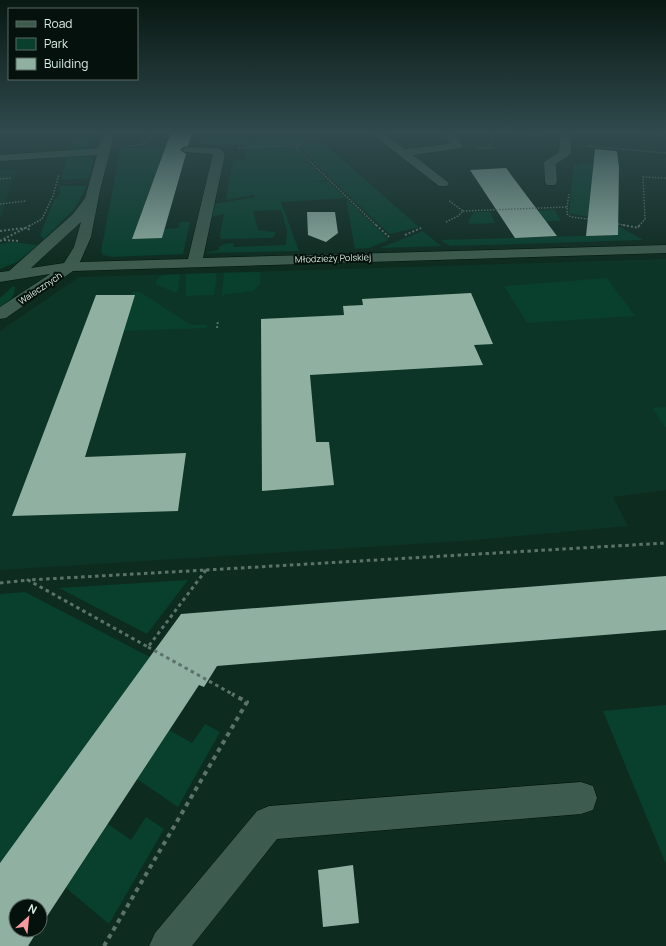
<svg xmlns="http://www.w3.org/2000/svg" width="666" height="946" font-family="Manrope,sans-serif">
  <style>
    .built { fill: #0d3527 }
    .green { fill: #083f2d }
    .building { fill: #90b0a2 }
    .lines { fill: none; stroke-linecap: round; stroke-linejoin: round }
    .minor-casing { stroke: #00130a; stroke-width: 1 }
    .path-far3 { stroke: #5b736a; stroke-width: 1.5; stroke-dasharray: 1.5 1.5; stroke-linecap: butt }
    .path-far2 { stroke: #5b736a; stroke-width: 2; stroke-dasharray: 2 2; stroke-linecap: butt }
    .path-far1 { stroke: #5b736a; stroke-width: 3; stroke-dasharray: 3.5 3.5; stroke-linecap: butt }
    .path { stroke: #5b736a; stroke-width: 4; stroke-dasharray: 4.5 4.5; stroke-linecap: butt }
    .minor { fill: #3d5b4e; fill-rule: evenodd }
    .labels { text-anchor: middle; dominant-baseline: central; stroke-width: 4; stroke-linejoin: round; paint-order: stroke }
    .far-street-label { font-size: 9px; fill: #dcede5; stroke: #05110c }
  </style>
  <rect width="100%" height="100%" fill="#0e2b20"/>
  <path class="built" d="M17 169 0 219V170Z
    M666 259V490L613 497 628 526 463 541 0 570V331L79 277Z"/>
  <path class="green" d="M73 132H98C100 148 81 148 69 149Z
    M189 132H258L313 137 299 145 246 147V145H201Z
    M319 139 419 227 389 234 299 148 313 140Z
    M165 146 132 239 164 229 178 228 180 222H190L183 254 112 257 103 255 101 252 120 150 126 148Z
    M297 146 294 148 326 180 317 181V182L328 181 389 240 369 248 355 249 346 198 281 202 299 251 203 253 219 250V247L224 244 234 243 233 247 286 245 287 230 281 210 253 211 258 230 275 232 276 234 272 238 221 239 220 235 224 214 211 217 214 204 255 197 254 195 226 200 233 160H244L246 148Z
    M67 156H83L93 160 89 178 61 180Z
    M582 162 593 164 588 217 569 213 574 164 582 165Z
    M60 186H87L75 208 44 239 40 236 53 202 60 193Z
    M555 210 561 221 537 222 531 211Z
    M474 212H490L495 223 469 224 468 221Z
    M618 226 643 240 450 246 441 240 617 235Z
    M423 231 441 246 380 248Z
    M12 242 38 245 17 262 0 269V244Z
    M260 272V284L253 291 222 295 224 273Z
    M217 273 214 295 186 296V274Z
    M180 274 178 292 175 293 156 284V281L160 276 165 275Z
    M607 278 635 316 527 323 504 286Z
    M12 287H15C15 298 8 302 0 308V298Z
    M133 292H140L191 325H207V328L123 331 135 295H132Z
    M666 407V428L652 408Z
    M188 580 147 634 59 588Z
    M25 592 150 657 0 863V594Z
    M666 705V864L603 711Z
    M205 724 220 732 178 807 137 779 169 730 192 743Z
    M146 817 164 829 109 924 66 888 108 824 131 840Z"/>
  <path class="building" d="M171 132H192L188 146 183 147 180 150 186 154 162 238 132 239Z
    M595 149 616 151 617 152 619 167 618 235 586 236Z
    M506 168 557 236 515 238 470 170Z
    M307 212H335L338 233 326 242 308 235Z
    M471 293 493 344 474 345 483 365 310 375 316 442H329L334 485 262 491 261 319 344 315 343 306 363 305 362 299Z
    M96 295H135L85 457 186 453 178 511 12 516Z
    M666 576V630L217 666 204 687 199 685 40 927V906H16V930H38L28 946H0V863L181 614Z
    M353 865 359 923 323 927 318 870Z"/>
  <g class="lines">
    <defs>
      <path id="minor" d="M102 132H112L113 140 100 190 91 237 80 262 188 259 213 154 184 152 182 150 184 148 188 147 217 148 221 149 225 154 203 258 666 245V253L73 271 6 318 0 319V307L50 274 0 282V272L9 271 73 214 85 198 97 155 0 161V155L99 148ZM81 222 74 247 64 263 31 268Z
        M369 132H382L405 149 450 144 442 132H453L463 146 461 148 413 155 449 183 447 186H439Z
        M561 132H571V154L556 164 557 182 555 185H547L545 182 544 162 559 152Z
        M581 782 593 786 597 798 593 810 581 814 277 839 192 946H149L155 933 257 811 269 806Z"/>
    </defs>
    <use href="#minor" class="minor-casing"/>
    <path class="path-far3" d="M492 132 545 136
      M627 132 666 136
      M315 136 296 148 377 226
      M128 146 142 145 154 132
      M587 146 666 153
      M239 148 300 145
      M478 148H490L492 132
      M0 179 11 178
      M0 204 26 201
      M567 207 569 194
      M463 211 567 207V214L571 217 588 219
      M446 222 458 216 463 211 448 200
      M618 224 628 226
      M29 226 42 219 53 196 59 174
      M639 226 645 219 643 177 666 178"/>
    <path class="path-far2" d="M376 225 389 237
      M623 225 639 228
      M638 227 640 225
      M0 231 25 228 31 230
      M405 235 421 228
      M4 240 19 241
      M0 241 31 225
      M217 328 218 320"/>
    <path class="path-far1" d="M206 570 666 543
      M206 570 148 647 28 580Z
      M0 583 28 580
      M148 647 234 695"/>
    <path class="path" d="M104 946 247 702 232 694"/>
    <use href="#minor" class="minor"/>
  </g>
  <linearGradient id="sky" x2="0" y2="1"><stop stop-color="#081812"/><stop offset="0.5" stop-color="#304a4e"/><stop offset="1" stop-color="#304a4e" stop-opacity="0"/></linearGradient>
  <rect width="666" height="265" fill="url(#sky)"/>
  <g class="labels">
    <g class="far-street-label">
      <text transform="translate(333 258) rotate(-2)">Młodzieży Polskiej</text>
      <text transform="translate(40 288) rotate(-34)">Walecznych</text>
    </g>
  </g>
  <rect x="8" y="8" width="130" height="72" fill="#05110c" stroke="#5b6963"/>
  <rect x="16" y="21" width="20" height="6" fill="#3d5b4e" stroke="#5b6963"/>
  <text x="44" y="28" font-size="12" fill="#dcede5">Road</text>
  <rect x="16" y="38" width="20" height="12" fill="#083f2d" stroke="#5b6963"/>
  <text x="44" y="48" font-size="12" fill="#dcede5">Park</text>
  <rect x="16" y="58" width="20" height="12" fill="#90b0a2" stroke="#5b6963"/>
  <text x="44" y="68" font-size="12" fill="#dcede5">Building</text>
  <g transform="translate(28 918) rotate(27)"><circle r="19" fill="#05110c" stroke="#5b6963"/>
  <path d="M0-3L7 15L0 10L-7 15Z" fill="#f49aa0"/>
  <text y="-6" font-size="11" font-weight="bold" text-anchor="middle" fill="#dcede5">N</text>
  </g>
</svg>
